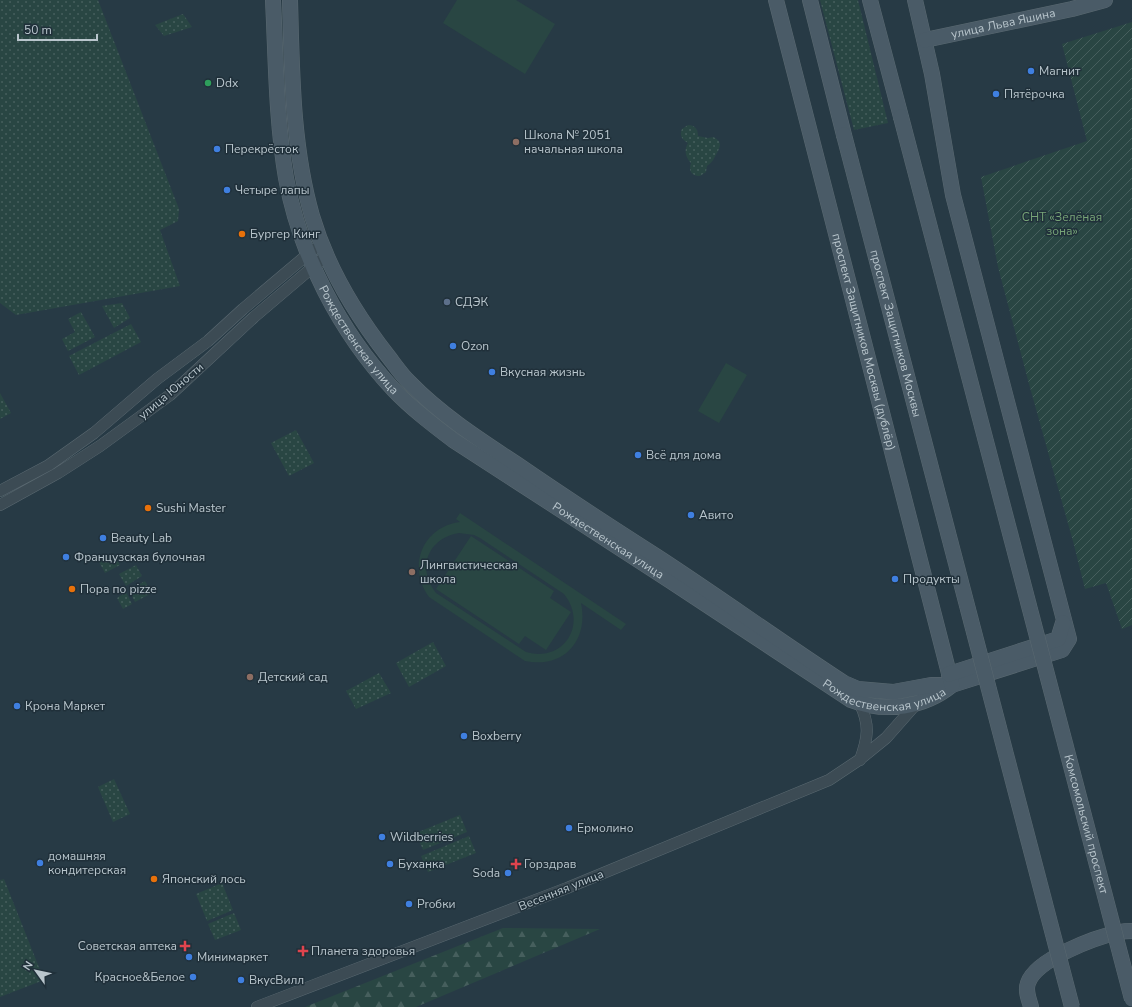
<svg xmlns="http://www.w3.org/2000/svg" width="1132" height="1007" font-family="'Nunito Sans',sans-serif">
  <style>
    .grass { fill: url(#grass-dots) }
    .forest { fill: url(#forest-firs) }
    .garden { fill: url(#garden-furrows) }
    .pitch { fill: #294643; fill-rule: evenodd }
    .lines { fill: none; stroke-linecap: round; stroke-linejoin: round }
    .street-casing { stroke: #5a6971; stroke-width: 12 }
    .secondary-casing { stroke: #5a6971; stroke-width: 16 }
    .street { stroke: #3c4b54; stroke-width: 11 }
    .secondary { stroke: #4a5b67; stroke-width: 15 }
    .secondary-bridge-casing { stroke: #5a6971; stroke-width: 16; stroke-linecap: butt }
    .secondary-bridge { stroke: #4a5b67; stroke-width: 15 }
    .shop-dot { fill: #3f7fe0; stroke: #20303a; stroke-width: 1.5 }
    .leisure-dot { fill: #2e9e5b; stroke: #20303a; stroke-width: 1.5 }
    .education-dot { fill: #8d6e63; stroke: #20303a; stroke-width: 1.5 }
    .food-dot { fill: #e8710a; stroke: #20303a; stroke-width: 1.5 }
    .service-dot { fill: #5c6f8a; stroke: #20303a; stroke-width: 1.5 }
    .health-dot { fill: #e0444e; stroke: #20303a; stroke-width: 1.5 }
    .labels { text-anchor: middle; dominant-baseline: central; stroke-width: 3; stroke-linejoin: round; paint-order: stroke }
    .street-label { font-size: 12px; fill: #b9c6cd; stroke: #20303a }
    .poi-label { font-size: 12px; fill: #b9c6cd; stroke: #20303a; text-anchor: start }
    .park-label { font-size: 12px; fill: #77a477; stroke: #20303a }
  </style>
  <defs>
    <pattern id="grass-dots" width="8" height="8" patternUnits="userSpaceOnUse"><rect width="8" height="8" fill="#294643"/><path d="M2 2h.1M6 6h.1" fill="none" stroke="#465f5d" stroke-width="1.8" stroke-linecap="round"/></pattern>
    <pattern id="forest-firs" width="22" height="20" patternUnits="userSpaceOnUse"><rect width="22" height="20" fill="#294643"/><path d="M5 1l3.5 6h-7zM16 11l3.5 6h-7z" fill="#465f5d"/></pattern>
    <pattern id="garden-furrows" width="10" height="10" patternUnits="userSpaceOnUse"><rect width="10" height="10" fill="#294643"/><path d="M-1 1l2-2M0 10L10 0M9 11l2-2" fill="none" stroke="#465f5d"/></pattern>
  </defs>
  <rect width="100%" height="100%" fill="#273a45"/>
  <path class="grass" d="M0 0H98L179 209 178 221 160 230 180 286 16 315 0 303Z
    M820 0H858L888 123 854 130Z
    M183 14 192 27 164 36 155 25Z
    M688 125C695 125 698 129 698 136L708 138 713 137C722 141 721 146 717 153 714 158 713 162 707 166L706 172 700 176C692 176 688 171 691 163 685 157 684 150 688 143 682 140 679 135 682 129Z
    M122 303 130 318 114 328 102 306Z
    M81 312 95 337 68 351 62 339 75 332 68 319Z
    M131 324 141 342 79 375 69 356Z
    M0 393 11 413 0 419Z
    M296 430 314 463 289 476 271 443Z
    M114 554 120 565 105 573 99 562Z
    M136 565 142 576 126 586 119 574Z
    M145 581 152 593 135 602 129 590Z
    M126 592 132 604 123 609 117 598Z
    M433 642 446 666 409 687 396 663Z
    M379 673 391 693 356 709 346 691Z
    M114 779 130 814 113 822 98 787Z
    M460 815 467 832 423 850 416 833Z
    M469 836 476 853 428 872 421 856Z
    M4 879 44 980 0 997V880Z
    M222 883 233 910 207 921 196 894Z
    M234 913 241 930 215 940 208 924Z"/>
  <path class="forest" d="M503 928 600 929 416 1007H305Z"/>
  <path class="garden" d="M1132 22V625L1122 629 1106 583 1085 589 1074 545 1029 384 998 267 981 177 1087 141 1062 44Z"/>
  <path class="pitch" d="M457 0H516L555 24 525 74 443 23Z
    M726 363 747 375 719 423 698 411Z
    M460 513 626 624 621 630 581 603C589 641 563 669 525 661L429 597C407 567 422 527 460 522L456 519ZM459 533 474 535 480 538 564 594C588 624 564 663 526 652L436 593C416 568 428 538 459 533Z
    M471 536 554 591 550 598 571 612 546 650 525 636 519 644 436 589Z"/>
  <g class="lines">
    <defs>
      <path id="street" d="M0 491 49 465 94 433 157 379 208 341 243 309 314 249
        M0 505 58 473 100 446 170 395 254 317 327 255
        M860 704C870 725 868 738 860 760
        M257 1007 567 888 829 780 859 760 886 738 916 704"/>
      <g id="secondary">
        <path id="s1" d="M273 0C276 59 276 119 286 178 300 255 340 332 393 389 411 408 432 424 453 440L669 580 851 700C885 713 924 708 952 685"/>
        <path d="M290 0C292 72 292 146 312 216 327 267 356 315 388 356 395 365 401 374 409 382 441 415 480 440 518 465 563 496 609 526 656 556 719 597 781 642 844 683L858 689 893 692 931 685H952L1062 650 1069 639 953 195 932 74 915 0"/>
        <path id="s2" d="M776 0 952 685"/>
        <path d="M810 0 844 135"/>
        <path d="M870 0 901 117"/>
        <path id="s3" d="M925 40 1072 9 1105 0"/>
        <path d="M949 674 1058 639 1063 623"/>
        <path d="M1031 1007C1029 999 1025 991 1028 983 1036 959 1096 937 1120 932 1124 931 1128 931 1132 931"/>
      </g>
    </defs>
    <use href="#street" class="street-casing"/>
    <use href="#secondary" class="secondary-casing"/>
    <use href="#street" class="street"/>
    <use href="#secondary" class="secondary"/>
    <defs>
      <g id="secondary-bridge">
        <path id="s4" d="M901 117 1132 999"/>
        <path id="s5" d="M844 135 1072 1007"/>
      </g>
    </defs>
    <use href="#secondary-bridge" class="secondary-bridge-casing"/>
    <use href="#secondary-bridge" class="secondary-bridge"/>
  </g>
  <g class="shop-dot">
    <circle cx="1031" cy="71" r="4"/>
    <circle cx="996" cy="94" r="4"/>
    <circle cx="217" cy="149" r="4"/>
    <circle cx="227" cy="190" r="4"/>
    <circle cx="453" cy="346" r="4"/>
    <circle cx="492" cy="372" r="4"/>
    <circle cx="638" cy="455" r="4"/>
    <circle cx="691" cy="515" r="4"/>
    <circle cx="103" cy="538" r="4"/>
    <circle cx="66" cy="557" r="4"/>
    <circle cx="895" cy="579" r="4"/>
    <circle cx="17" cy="706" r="4"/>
    <circle cx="464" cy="736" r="4"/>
    <circle cx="569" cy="828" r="4"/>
    <circle cx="382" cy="837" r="4"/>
    <circle cx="40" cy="863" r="4"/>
    <circle cx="390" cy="864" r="4"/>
    <circle cx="508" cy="873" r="4"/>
    <circle cx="409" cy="904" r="4"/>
    <circle cx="189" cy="957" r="4"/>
    <circle cx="193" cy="977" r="4"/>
    <circle cx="241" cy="980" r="4"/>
  </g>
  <circle class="leisure-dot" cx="208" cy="83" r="4"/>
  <g class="education-dot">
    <circle cx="516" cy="142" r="4"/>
    <circle cx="412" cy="572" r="4"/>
    <circle cx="250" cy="677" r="4"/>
  </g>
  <g class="food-dot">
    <circle cx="242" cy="234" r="4"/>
    <circle cx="148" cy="508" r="4"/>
    <circle cx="72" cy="589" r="4"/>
    <circle cx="154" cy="879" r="4"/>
  </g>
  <circle class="service-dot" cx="447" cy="302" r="4"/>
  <g class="health-dot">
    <path d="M514 858h4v4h4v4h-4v4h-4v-4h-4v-4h4z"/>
    <path d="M183 940h4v4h4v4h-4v4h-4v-4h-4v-4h4z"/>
    <path d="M301 945h4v4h4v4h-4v4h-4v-4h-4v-4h4z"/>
  </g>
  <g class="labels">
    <g class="street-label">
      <text stroke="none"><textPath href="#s3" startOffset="80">улица Льва Яшина</textPath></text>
      <text stroke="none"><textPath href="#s5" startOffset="205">проспект Защитников Москвы</textPath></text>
      <text stroke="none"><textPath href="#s1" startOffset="358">Рождественская улица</textPath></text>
      <text stroke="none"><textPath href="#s2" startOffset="353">проспект Защитников Москвы (дублёр)</textPath></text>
      <text transform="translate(171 391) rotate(-40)">улица Юности</text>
      <text stroke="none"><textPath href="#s1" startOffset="682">Рождественская улица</textPath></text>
      <text stroke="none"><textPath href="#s1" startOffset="1005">Рождественская улица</textPath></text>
      <text stroke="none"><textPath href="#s4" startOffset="731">Комсомольский проспект</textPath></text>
      <text transform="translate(561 890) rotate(-22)">Весенняя улица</text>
    </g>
    <g class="poi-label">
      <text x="1039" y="71">Магнит</text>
      <text x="216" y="83">Ddx</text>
      <text x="1004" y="94">Пятёрочка</text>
      <text x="524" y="135">Школа № 2051<tspan x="524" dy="14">начальная школа</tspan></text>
      <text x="225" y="149">Перекрёсток</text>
      <text x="235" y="190">Четыре лапы</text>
      <text x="250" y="234">Бургер Кинг</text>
      <text x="455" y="302">СДЭК</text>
      <text x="461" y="346">Ozon</text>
      <text x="500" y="372">Вкусная жизнь</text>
      <text x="646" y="455">Всё для дома</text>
      <text x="156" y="508">Sushi Master</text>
      <text x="699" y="515">Авито</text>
      <text x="111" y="538">Beauty Lab</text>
      <text x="74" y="557">Французская булочная</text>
      <text x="420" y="565">Лингвистическая<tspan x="420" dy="14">школа</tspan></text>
      <text x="903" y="579">Продукты</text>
      <text x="80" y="589">Пора по pizze</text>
      <text x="258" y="677">Детский сад</text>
      <text x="25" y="706">Крона Маркет</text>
      <text x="472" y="736">Boxberry</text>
      <text x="577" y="828">Ермолино</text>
      <text x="390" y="837">Wildberries</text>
      <text x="48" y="856">домашняя<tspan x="48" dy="14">кондитерская</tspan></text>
      <text x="398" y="864">Буханка</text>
      <text x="524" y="864">Горздрав</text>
      <text x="500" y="873" text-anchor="end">Soda</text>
      <text x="162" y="879">Японский лось</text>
      <text x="417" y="904">Proбки</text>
      <text x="177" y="946" text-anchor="end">Советская аптека</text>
      <text x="311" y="951">Планета здоровья</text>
      <text x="197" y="957">Минимаркет</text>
      <text x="185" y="977" text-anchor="end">Красное&amp;Белое</text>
      <text x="249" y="980">ВкусВилл</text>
    </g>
    <g class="park-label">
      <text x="1062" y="217">СНТ «Зелёная<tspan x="1062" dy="14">зона»</tspan></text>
    </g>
  </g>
  <g transform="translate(36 971) rotate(303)" stroke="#20303a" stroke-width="3" paint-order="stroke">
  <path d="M0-3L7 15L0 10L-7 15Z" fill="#b9c6cd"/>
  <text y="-6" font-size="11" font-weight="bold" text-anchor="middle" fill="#b9c6cd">N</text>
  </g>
  <path d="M18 34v6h79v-6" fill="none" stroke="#b9c6cd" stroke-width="2"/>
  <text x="24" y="34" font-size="12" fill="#b9c6cd" stroke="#20303a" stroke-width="3" paint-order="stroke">50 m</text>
</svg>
